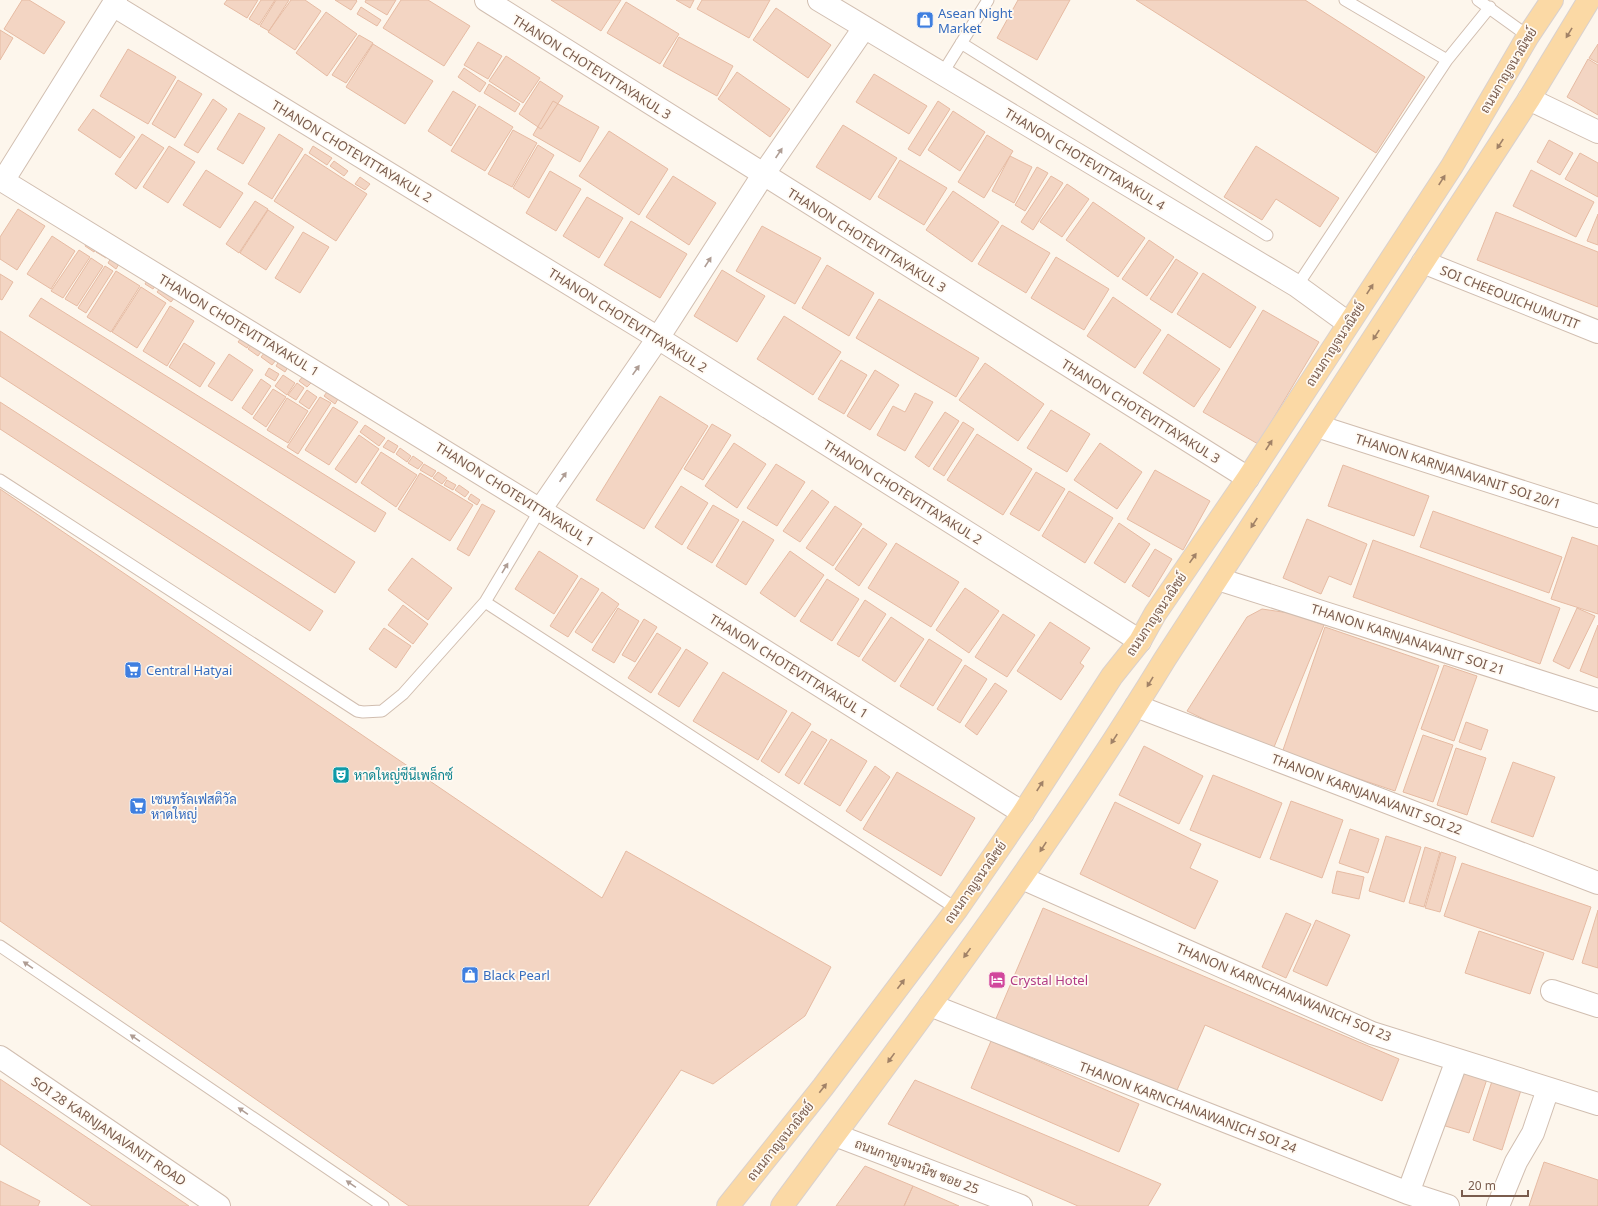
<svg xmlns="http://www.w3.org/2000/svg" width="1598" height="1206" font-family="'Noto Sans',Sarabun,sans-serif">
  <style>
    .building { fill: #f3d5c3; stroke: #e6bba3 }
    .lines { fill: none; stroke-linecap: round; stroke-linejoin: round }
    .lane-casing { stroke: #d1beb0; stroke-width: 13 }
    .street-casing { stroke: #d1beb0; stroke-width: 24 }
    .primary-casing { stroke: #dad1cd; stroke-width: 24 }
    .lane { stroke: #fff; stroke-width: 11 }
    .street { stroke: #fff; stroke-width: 22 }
    .primary { stroke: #fbd9a5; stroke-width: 22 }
    .oneway { fill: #a18267 }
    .oneway2 { fill: #af9d94 }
    .labels { text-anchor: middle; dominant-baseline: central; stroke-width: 3.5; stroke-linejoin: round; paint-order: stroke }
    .shop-label { font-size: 13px; fill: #366cbe; stroke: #fffaf3; text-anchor: start }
    .street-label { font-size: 13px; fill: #7a5c4d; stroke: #fffaf3 }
    .culture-label { font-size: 13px; fill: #0d838f; stroke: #fffaf3; text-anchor: start }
    .hotel-label { font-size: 13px; fill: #b23c85; stroke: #fffaf3; text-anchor: start }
  </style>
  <rect width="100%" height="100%" fill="#fdf6ec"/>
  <path class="building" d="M22 0H29L65 22 44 54 4 29Z
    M227 0H258L247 18 224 4Z
    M261 0H275L259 25 249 19Z
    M276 0H289L269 31 260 26Z
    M291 0H305L321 11 295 50 268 32Z
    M335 0H356L357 1 351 10Z
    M366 0H396L387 15 365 2Z
    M401 0H428L470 26 444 66 383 28Z
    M551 0H621L601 31Z
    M676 0H694L690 8Z
    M702 0H770L749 38 697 9Z
    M1018 0H1070L1037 60 997 38Z
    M1136 0H1305L1425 77 1376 153Z
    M626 2 679 34 660 64 607 33Z
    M361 7 381 20 377 26 357 14Z
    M776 8 831 45 808 78 753 40Z
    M326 12 357 34 327 76 296 53Z
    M0 30 13 38 0 60Z
    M359 35 373 43 346 83 332 75Z
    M679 37 733 66 717 96 663 66Z
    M478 42 502 56 488 79 464 65Z
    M373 44 433 81 405 124 346 87Z
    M1598 44V63L1589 58Z
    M128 49 176 77 148 124 100 96Z
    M506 56 540 78 523 103 489 81Z
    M1588 59 1598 65V115L1567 97Z
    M464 68 486 83 480 92 458 77Z
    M737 72 790 109 770 137 718 99Z
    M874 74 927 106 909 134 856 102Z
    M178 80 202 94 175 138 152 124Z
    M540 81 563 96 541 129 519 114Z
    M489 84 520 104 515 112 484 93Z
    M453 91 476 105 451 146 428 131Z
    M213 99 227 109 198 153 184 145Z
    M553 101 599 127 580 162 533 135Z
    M938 101 950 109 920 156 908 149Z
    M479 106 513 127 485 171 451 151Z
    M93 109 135 137 120 158 78 130Z
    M953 111 985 132 960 171 928 150Z
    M239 113 265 128 243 164 217 149Z
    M843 125 897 158 870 200 816 167Z
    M513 130 537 143 512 187 488 174Z
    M609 131 668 169 639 215 579 176Z
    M142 134 164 148 136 189 115 174Z
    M279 134 303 149 272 199 248 184Z
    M987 135 1013 151 984 198 958 182Z
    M1549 140 1573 153 1560 175 1537 162Z
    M538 145 554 155 529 198 513 188Z
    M169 146 195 162 168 203 143 187Z
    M313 146 332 158 327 165 309 153Z
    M1256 146 1339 198 1320 227 1276 199 1262 220 1224 197Z
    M1580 153 1598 163V197L1565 179Z
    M305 154 367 194 336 241 274 201Z
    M1010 156 1032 167 1014 203 992 191Z
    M900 160 947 188 924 225 878 197Z
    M334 161 348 171 344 176 330 166Z
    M1037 167 1048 173 1025 211 1015 205Z
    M206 170 243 193 220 228 183 205Z
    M1531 170 1594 202 1576 237 1513 206Z
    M550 171 581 189 556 231 526 213Z
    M673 176 716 203 689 245 646 217Z
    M1051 176 1063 183 1033 230 1021 222Z
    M360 177 370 184 365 190 355 184Z
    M1067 184 1089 199 1062 237 1040 222Z
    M953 191 999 222 972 262 926 230Z
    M587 197 623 218 599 258 563 236Z
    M255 201 268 209 239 253 226 244Z
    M1093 202 1145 238 1118 277 1066 240Z
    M18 209 45 226 17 270 0 259V237Z
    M268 210 294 227 266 270 240 253Z
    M1496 212 1598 252V307L1477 260Z
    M1598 214V245L1587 241Z
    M631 221 687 254 660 298 604 265Z
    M1002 225 1050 253 1026 293 978 264Z
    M762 226 821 258 795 304 736 271Z
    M303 232 329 247 300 293 275 278Z
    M52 236 75 251 51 289 27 274Z
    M1149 240 1174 257 1147 296 1122 279Z
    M88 241 97 247 94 252 85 246Z
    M99 247 109 254 106 258 96 252Z
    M79 250 90 257 63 298 51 291Z
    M1056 257 1109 289 1084 330 1031 298Z
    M91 258 103 266 77 306 65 299Z
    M111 258 119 264 116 269 108 263Z
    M1176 259 1198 273 1172 313 1150 299Z
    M827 265 874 293 849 336 802 308Z
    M105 266 113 271 86 313 78 308Z
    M722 270 765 296 737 342 694 316Z
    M116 271 140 286 111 332 87 317Z
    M1203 273 1256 307 1230 348 1177 314Z
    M0 274 13 282 2 300 0 299Z
    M148 279 156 285 153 289 145 284Z
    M141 287 166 303 137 348 112 332Z
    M161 287 175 297 171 302 157 292Z
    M1113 297 1161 330 1135 368 1087 336Z
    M41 298 386 513 375 532 29 316Z
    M879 299 979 358 956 397 856 338Z
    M170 306 194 321 167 366 143 351Z
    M1263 310 1319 342 1258 444 1203 412Z
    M784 316 841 352 813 395 757 359Z
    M0 331 355 562 335 593 0 376Z
    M1168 334 1220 369 1194 407 1143 373Z
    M241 338 250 343 247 348 238 342Z
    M184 343 215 363 200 387 169 367Z
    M251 345 261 352 258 356 248 349Z
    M265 352 276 360 272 365 261 357Z
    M229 354 253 370 232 401 208 386Z
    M841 360 867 375 844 414 818 399Z
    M279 361 288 367 285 372 276 366Z
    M985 363 1044 404 1018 441 959 400Z
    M269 368 279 374 275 381 265 375Z
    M875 370 899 385 870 430 847 416Z
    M283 375 295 383 287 395 275 386Z
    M304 375 312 382 307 387 299 381Z
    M261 379 271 386 252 415 242 408Z
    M297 383 304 388 296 400 288 395Z
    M273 389 286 397 266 427 253 418Z
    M307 390 317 397 309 409 299 402Z
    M327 392 338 399 335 404 324 396Z
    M915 393 933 402 905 451 877 435 893 406 905 412Z
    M660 396 708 426 644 529 596 500Z
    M320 397 331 403 298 454 287 447Z
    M287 398 308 411 288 443 267 430Z
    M0 402 323 611 310 631 0 429Z
    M333 407 358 422 329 465 305 450Z
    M1051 410 1090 434 1067 472 1027 448Z
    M945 412 959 421 929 467 915 457Z
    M963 422 974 429 944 476 933 469Z
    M712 424 731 435 703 480 684 469Z
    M365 425 385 438 379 446 360 432Z
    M977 434 1032 469 1003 515 947 480Z
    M359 435 379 449 356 483 335 469Z
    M388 440 398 446 394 453 383 447Z
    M734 443 766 464 737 508 705 486Z
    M1100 443 1142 472 1117 509 1074 480Z
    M400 448 411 456 407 462 396 454Z
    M381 452 417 475 396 507 361 483Z
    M413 456 423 463 418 469 408 463Z
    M424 464 436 471 432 477 420 470Z
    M776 464 805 482 777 526 747 508Z
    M1343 465 1429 496 1414 536 1328 506Z
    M1155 470 1210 501 1183 550 1127 519Z
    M438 472 447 478 442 484 433 478Z
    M1036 472 1065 489 1039 531 1010 514Z
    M420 473 473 505 450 541 398 509Z
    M447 480 456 485 453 490 444 485Z
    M459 485 469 492 465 497 455 490Z
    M681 486 708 503 682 545 655 527Z
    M0 489 602 898 626 851 831 967 805 1016 713 1084 681 1070 588 1206H409L0 921Z
    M812 490 829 502 800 542 783 531Z
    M1069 491 1113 518 1085 563 1042 536Z
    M471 494 480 500 477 505 468 499Z
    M482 504 495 511 469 556 457 549Z
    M713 505 739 520 712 563 687 548Z
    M835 506 862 524 833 566 806 548Z
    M1433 511 1562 557 1549 593 1420 547Z
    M1307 519 1367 544 1351 585 1329 576 1321 594 1283 578Z
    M743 521 774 540 746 585 716 566Z
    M1119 523 1150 544 1125 583 1094 563Z
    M863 528 887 544 859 586 835 569Z
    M1572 537 1598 546V614L1551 599Z
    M1373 540 1560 608 1540 664 1353 597Z
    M896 543 959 582 931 627 868 588Z
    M1155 549 1172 559 1149 597 1132 586Z
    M539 551 578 576 554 614 515 589Z
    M790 551 824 575 795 617 760 593Z
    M412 558 452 588 428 620 388 590Z
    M581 578 599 589 568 637 550 626Z
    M827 579 859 599 832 641 800 621Z
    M965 588 999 611 969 653 936 630Z
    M602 592 619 604 592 643 575 632Z
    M865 600 886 614 859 657 837 644Z
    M403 605 428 624 413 644 388 625Z
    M618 608 639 621 614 663 592 650Z
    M1577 608 1595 616 1569 669 1553 661Z
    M1262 609 1289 613 1324 625 1272 752 1187 711 1247 617Z
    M1003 614 1035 635 1007 677 975 657Z
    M891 617 924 639 895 682 862 660Z
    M644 619 657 627 635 662 622 655Z
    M1050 622 1090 648 1080 663 1084 666 1061 700 1017 671Z
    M1598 625V678L1580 671Z
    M1325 627 1439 666 1395 791 1282 753Z
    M384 628 411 646 396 668 369 649Z
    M657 633 681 648 651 693 628 678Z
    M929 639 962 660 933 706 900 686Z
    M686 649 708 663 679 707 658 694Z
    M965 665 987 679 960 723 937 709Z
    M1444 665 1477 676 1454 741 1421 729Z
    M723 672 787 711 758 760 693 721Z
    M995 683 1007 691 977 735 965 726Z
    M792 712 811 724 779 773 761 761Z
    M1466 722 1488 730 1481 750 1459 742Z
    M812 731 827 740 799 784 785 775Z
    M1423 735 1453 745 1433 802 1403 792Z
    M831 739 867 761 840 806 804 784Z
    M1144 746 1203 776 1179 824 1119 795Z
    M1456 748 1486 758 1467 815 1437 805Z
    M1513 762 1555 777 1533 837 1491 822Z
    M875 766 890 777 861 821 846 811Z
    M897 772 975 818 941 876 863 829Z
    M1213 775 1282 803 1260 858 1190 830Z
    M1291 801 1343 820 1322 878 1270 859Z
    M1115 802 1201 844 1190 868 1218 881 1195 929 1080 874Z
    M1350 829 1379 839 1368 873 1339 863Z
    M1386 836 1421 847 1404 902 1369 891Z
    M1425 847 1440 852 1424 907 1409 903Z
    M1441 852 1456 857 1440 912 1425 908Z
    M1462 863 1591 907 1573 960 1444 916Z
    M1337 871 1364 877 1359 899 1332 893Z
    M1043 908 1399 1059 1382 1101 1205 1025 1174 1097 995 1021Z
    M1598 910V968L1582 963Z
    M1286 913 1311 924 1286 978 1262 967Z
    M1316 920 1350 935 1327 986 1293 971Z
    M1479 931 1544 953 1530 994 1465 973Z
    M991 1041 1139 1104 1119 1152 971 1088Z
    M1460 1071 1487 1079 1469 1133 1442 1125Z
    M1493 1078 1522 1087 1502 1150 1473 1140Z
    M0 1079 189 1206H92L0 1144Z
    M915 1080 1161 1184 1148 1206H1078L888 1124Z
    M1544 1162 1598 1180V1206H1529Z
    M865 1166 913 1186 904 1206H836Z
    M0 1181 40 1201 38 1206H0Z
    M913 1186 959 1206H904Z"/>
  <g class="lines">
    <defs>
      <path id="lane" d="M1345 0 1447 60 1490 7
        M1478 0 1528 36
        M961 43 1267 235
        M942 74 988 0
        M1297 286 1447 60
        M0 480 357 711 363 712 382 711 403 694 485 602 540 510
        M485 602 957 909
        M0 946 383 1206"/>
      <path id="street" d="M486 0 1248 478
        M819 0 1297 286 1348 323
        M113 5 658 338 1140 641
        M1529 99 1598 132
        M0 179 540 510 1023 813
        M3 181 116 0
        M1423 262 1598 332
        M1317 426 1598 516
        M540 510 658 338 763 175 864 28
        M1218 579 1598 700
        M1136 706 1598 883
        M1022 878 1372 1033 1598 1104
        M1552 991 1598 1006
        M930 1005 1408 1193 1448 1206
        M0 1057 219 1206
        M835 1135 1021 1206
        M1408 1193 1457 1060
        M1498 1206 1516 1162 1533 1133 1548 1089"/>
      <path id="primary" d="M728 1206 823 1087 957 909 1023 813 1112 676 1140 641 1155 614 1248 478 1452 166 1528 36 1552 0
        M782 1206C914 1027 1049 849 1165 659L1529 99 1589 0"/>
    </defs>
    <use href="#lane" class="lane-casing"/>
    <use href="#street" class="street-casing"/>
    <use href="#primary" class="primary-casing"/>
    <use href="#lane" class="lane"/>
    <use href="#street" class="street"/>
    <use href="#primary" class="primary"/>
  </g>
  <defs><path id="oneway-solid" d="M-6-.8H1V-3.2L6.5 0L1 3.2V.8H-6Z"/></defs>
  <g class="oneway">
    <use href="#oneway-solid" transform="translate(1569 33) rotate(121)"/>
    <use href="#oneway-solid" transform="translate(1500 144) rotate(123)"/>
    <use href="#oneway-solid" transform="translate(1442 180) rotate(-57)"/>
    <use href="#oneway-solid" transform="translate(1370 289) rotate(-57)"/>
    <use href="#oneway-solid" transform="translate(1376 335) rotate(123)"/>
    <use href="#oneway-solid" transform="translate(1269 445) rotate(-57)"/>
    <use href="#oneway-solid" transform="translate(1254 523) rotate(123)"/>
    <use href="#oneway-solid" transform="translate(1193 558) rotate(-55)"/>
    <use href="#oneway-solid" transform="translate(1150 682) rotate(121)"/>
    <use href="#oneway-solid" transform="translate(1114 739) rotate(123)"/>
    <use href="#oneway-solid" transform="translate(1040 786) rotate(-57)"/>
    <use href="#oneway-solid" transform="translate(1043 847) rotate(123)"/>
    <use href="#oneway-solid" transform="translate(967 953) rotate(126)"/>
    <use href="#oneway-solid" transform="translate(901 984) rotate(-53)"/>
    <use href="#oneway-solid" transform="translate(891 1058) rotate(126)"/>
    <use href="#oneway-solid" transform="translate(823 1088) rotate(-52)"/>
  </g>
  <g class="oneway2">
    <use href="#oneway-solid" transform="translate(779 153) rotate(-56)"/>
    <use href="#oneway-solid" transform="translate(708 262) rotate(-57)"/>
    <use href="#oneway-solid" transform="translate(636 370) rotate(-55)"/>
    <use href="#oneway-solid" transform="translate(563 477) rotate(-55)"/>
    <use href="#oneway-solid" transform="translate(505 568) rotate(-59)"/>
    <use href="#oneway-solid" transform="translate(28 965) rotate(-146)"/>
    <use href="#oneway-solid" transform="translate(135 1038) rotate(-146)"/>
    <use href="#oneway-solid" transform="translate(243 1111) rotate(-146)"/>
    <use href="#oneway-solid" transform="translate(351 1184) rotate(-146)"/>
  </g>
  <defs>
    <symbol id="shop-square" viewBox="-11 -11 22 22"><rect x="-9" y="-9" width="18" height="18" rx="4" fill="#3f7fe0" stroke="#fffaf3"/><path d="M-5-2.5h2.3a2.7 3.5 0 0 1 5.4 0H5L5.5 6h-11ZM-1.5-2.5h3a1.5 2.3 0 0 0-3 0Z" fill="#fff"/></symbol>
    <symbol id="supermarket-square" viewBox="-11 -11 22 22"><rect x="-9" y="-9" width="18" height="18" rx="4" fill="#3f7fe0" stroke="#fffaf3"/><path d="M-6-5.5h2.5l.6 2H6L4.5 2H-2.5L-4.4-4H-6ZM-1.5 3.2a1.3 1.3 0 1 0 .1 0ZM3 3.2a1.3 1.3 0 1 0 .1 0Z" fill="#fff"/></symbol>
    <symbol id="theatre-square" viewBox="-11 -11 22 22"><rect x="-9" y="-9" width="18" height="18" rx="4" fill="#0f9aa8" stroke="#fffaf3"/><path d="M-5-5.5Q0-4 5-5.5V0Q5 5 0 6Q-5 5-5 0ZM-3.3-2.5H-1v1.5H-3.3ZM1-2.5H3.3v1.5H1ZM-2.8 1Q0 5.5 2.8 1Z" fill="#fff"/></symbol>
    <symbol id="hotel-square" viewBox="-11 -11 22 22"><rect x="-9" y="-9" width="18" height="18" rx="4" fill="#d1479c" stroke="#fffaf3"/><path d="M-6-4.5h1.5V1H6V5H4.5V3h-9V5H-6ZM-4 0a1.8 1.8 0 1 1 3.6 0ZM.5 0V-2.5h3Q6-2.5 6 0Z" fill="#fff"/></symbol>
  </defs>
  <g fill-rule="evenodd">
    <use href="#shop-square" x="915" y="10" width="20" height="20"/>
    <use href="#supermarket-square" x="123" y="660" width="20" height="20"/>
    <use href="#theatre-square" x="331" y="765" width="20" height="20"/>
    <use href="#supermarket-square" x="128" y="796" width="20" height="20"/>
    <use href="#shop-square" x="460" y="965" width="20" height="20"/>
    <use href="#hotel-square" x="987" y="970" width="20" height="20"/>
  </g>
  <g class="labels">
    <g class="shop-label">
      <text x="938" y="13">Asean Night<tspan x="938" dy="15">Market</tspan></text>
      <text x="146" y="670">Central Hatyai</text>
      <text x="151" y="799">เซนทรัลเฟสติวัล<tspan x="151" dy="15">หาดใหญ่</tspan></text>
      <text x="483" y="975">Black Pearl</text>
    </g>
    <g class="street-label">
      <text transform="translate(592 67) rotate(32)">THANON CHOTEVITTAYAKUL 3</text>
      <text transform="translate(1508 70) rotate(-59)">ถนนกาญจนวณิชย์</text>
      <text transform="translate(352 151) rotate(31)">THANON CHOTEVITTAYAKUL 2</text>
      <text transform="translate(1085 159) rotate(31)">THANON CHOTEVITTAYAKUL 4</text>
      <text transform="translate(867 240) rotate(32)">THANON CHOTEVITTAYAKUL 3</text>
      <text transform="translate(1510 297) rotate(22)">SOI CHEEOUICHUMUTIT</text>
      <text transform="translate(628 320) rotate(32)">THANON CHOTEVITTAYAKUL 2</text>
      <text transform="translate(239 325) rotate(31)">THANON CHOTEVITTAYAKUL 1</text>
      <text transform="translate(1335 344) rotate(-57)">ถนนกาญจนวณิชย์</text>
      <text transform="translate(1141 411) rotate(32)">THANON CHOTEVITTAYAKUL 3</text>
      <text transform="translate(1458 471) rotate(18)">THANON KARNJANAVANIT SOI 20/1</text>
      <text transform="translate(903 492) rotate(32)">THANON CHOTEVITTAYAKUL 2</text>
      <text transform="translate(515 494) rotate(32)">THANON CHOTEVITTAYAKUL 1</text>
      <text transform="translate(1156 614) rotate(-56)">ถนนกาญจนวณิชย์</text>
      <text transform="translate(1408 639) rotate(18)">THANON KARNJANAVANIT SOI 21</text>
      <text transform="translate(789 666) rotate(32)">THANON CHOTEVITTAYAKUL 1</text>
      <text transform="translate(1367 794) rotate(21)">THANON KARNJANAVANIT SOI 22</text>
      <text transform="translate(975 882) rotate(-55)">ถนนกาญจนวณิชย์</text>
      <text transform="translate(1284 992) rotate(23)">THANON KARNCHANAWANICH SOI 23</text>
      <text transform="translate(1188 1107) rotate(21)">THANON KARNCHANAWANICH SOI 24</text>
      <text transform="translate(109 1131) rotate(34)">SOI 28 KARNJANAVANIT ROAD</text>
      <text transform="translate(780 1141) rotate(-51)">ถนนกาญจนวณิชย์</text>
      <text transform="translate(917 1166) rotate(21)">ถนนกาญจนวนิช ซอย 25</text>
    </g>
    <g class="culture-label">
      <text x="354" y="775">หาดใหญ่ซีนีเพล็กซ์</text>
    </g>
    <g class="hotel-label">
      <text x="1010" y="980">Crystal Hotel</text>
    </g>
  </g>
  <path d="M1462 1190v6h66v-6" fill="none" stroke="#7a5c4d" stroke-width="2"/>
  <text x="1468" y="1190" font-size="12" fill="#7a5c4d" stroke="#fffaf3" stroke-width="3" paint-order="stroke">20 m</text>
</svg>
